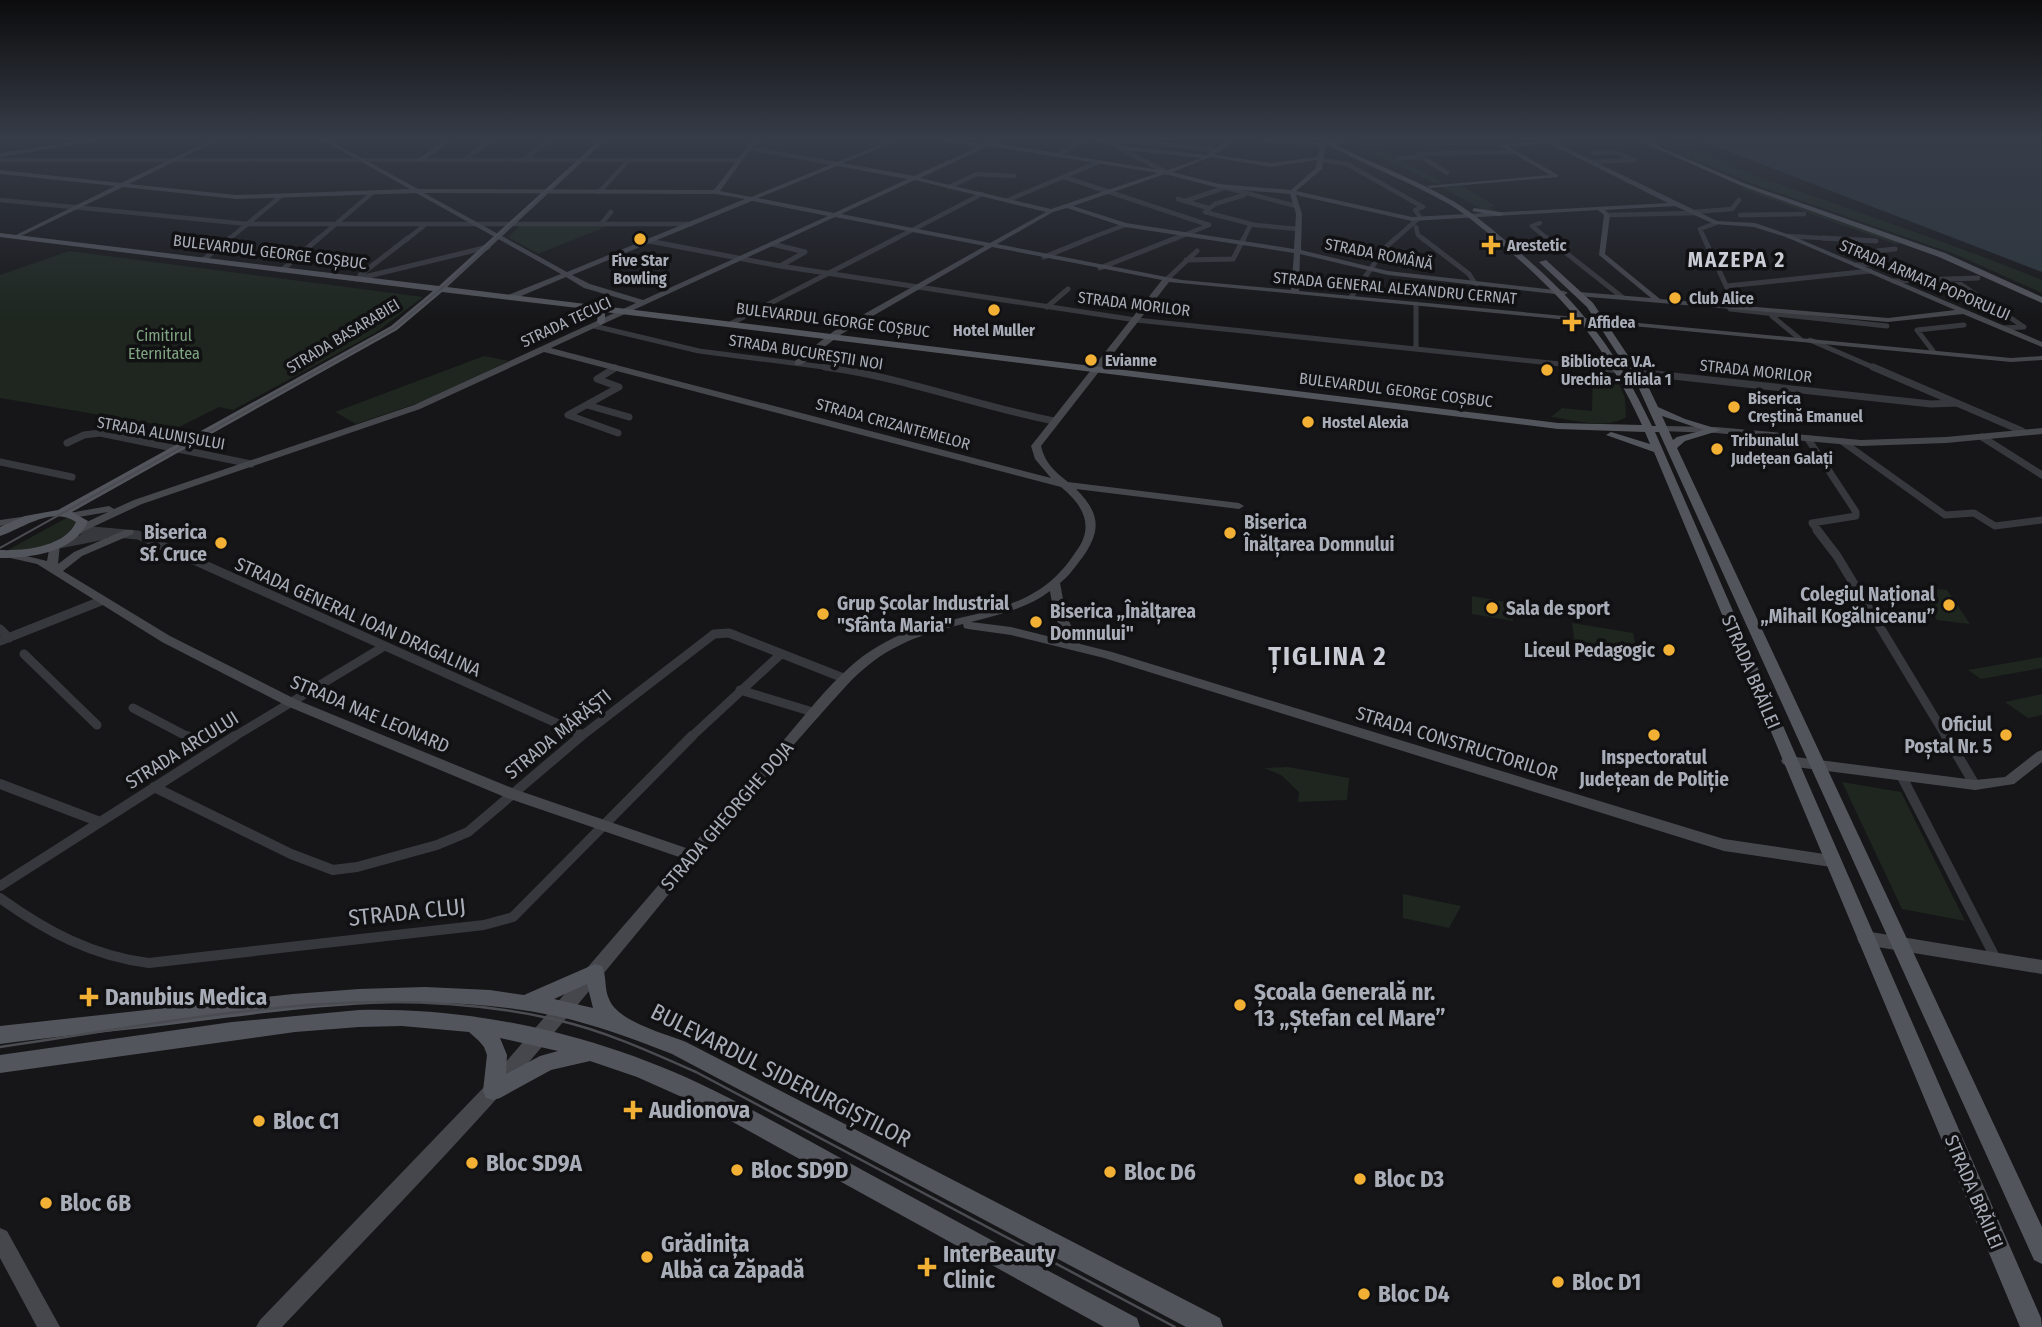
<svg xmlns="http://www.w3.org/2000/svg" width="2042" height="1327" font-family="'Fira Sans Condensed',sans-serif">
  <style>
    .green { fill: #1e261f }
    .water { fill: #2c353c }
    .lines { fill: none; stroke-linecap: round; stroke-linejoin: round }
    .street-far4 { stroke: #37383d; stroke-width: 4.5 }
    .street-far3 { stroke: #37383d; stroke-width: 5 }
    .street-far2 { stroke: #37383d; stroke-width: 7 }
    .street-far1 { stroke: #37383d; stroke-width: 9 }
    .street { stroke: #37383d; stroke-width: 10 }
    .secondary { fill: #45474d; fill-rule: evenodd }
    .primary { fill: #53555c; fill-rule: evenodd }
    .tram-far1 { stroke: #4a4c52; stroke-width: 2 }
    .tram { stroke: #4a4c52; stroke-width: 2.5 }
    .poi-dot { fill: #f2b134; stroke: #111113; stroke-width: 2.5 }
    .labels { text-anchor: middle; dominant-baseline: central; stroke-width: 7; stroke-linejoin: round; paint-order: stroke }
    .far-poi-label { font-size: 16px; font-weight: bold; fill: #a8adb8; stroke: #111113; text-anchor: start }
    .far-street-label { font-size: 16px; fill: #a8adb8; stroke: #111113 }
    .far-park-label { font-size: 16px; fill: #7fa381; stroke: #111113 }
    .poi-label { font-size: 19px; font-weight: bold; fill: #a8adb8; stroke: #111113; text-anchor: start }
    .street-label { font-size: 19px; fill: #a8adb8; stroke: #111113 }
    .far-district-label { font-size: 21px; font-weight: bold; letter-spacing: 2px; fill: #c9ccd4; stroke: #111113 }
    .near-street-label { font-size: 23px; fill: #a8adb8; stroke: #111113 }
    .near-poi-label { font-size: 23px; font-weight: bold; fill: #a8adb8; stroke: #111113; text-anchor: start }
    .district-label { font-size: 26px; font-weight: bold; letter-spacing: 2px; fill: #c9ccd4; stroke: #111113 }
  </style>
  <rect width="100%" height="100%" fill="#161618"/>
  <path class="green" d="M1338 137H1355L1444 183H1434Z
    M1641 137C1679 137 1716 161 1751 174 1848 209 1946 241 2042 280V293L1955 254 1761 187Z
    M1462 186 1496 206 1489 207 1497 212 1485 211 1441 187Z
    M1745 187 1901 243 1895 244 1739 188Z
    M521 225H610L538 254 508 237Z
    M69 251 423 297 375 333 233 410 219 407 177 428 0 398V275Z
    M484 356 509 361 427 400 356 424 335 412Z
    M1593 374 1616 377 1625 398 1626 417C1605 430 1575 420 1551 417L1562 408 1592 411Z
    M68 517 77 521C63 547 32 549 6 551Z
    M1916 587 1947 590 1970 624 1937 620Z
    M1472 596 1511 603 1513 621 1472 614Z
    M1572 623 1633 633 1638 657 1575 646Z
    M2042 657V668L1981 679 1968 670Z
    M2042 694V715L2028 718 2005 702Z
    M1288 767 1349 778 1347 800 1298 802 1299 792 1281 775 1264 768Z
    M1842 782 1901 792 1965 921 1902 909Z
    M1403 894 1461 906 1449 928 1403 918Z"/>
  <path class="water" d="M1691 137H2042V272Z"/>
  <g class="lines">
    <path class="street-far4" d="M1236 137 1322 145
      M1545 139 1599 137
      M1117 147 1168 173
      M748 148 837 164
      M1418 154 1512 152
      M1058 155 1090 137 1220 150
      M1419 155 1447 173
      M1398 158 1423 157
      M0 160H740
      M464 160 495 137
      M524 160 553 137
      M1321 160 1347 164 1423 207 1415 210 1420 217 1394 240
      M1591 162 1635 160 1615 152 1593 153
      M1064 177 1209 225
      M1219 186 1296 206
      M949 187 977 174 1014 176
      M599 192 629 160
      M1244 195 1215 204 1205 212 1255 225 1298 229
      M1178 199 1208 208
      M0 200 248 224H691
      M1008 200 1099 162
      M1185 201 1224 188
      M1693 212 1732 209 1739 200
      M1607 215 1696 213
      M1740 215 1804 214
      M1540 223 1532 226 1549 240
      M601 224 611 212
      M1416 227 1418 235 1424 240
      M1788 236 1854 240
      M228 240 281 196
      M317 240 372 193
      M406 240 426 224
      M893 240 982 194
      M1085 240 1125 225
      M1172 240 1209 225
      M1243 240 1251 224
      M1705 240 1700 229 1716 223"/>
    <path class="street-far3" d="M1422 238 1469 274 1476 285
      M1547 238 1622 297
      M1704 238 1736 307
      M1823 238 1876 241
      M649 241 780 266 1136 320 1609 369
      M772 244 805 252 780 266
      M1044 257 1091 238
      M203 260 230 238
      M1186 260 1233 259 1244 238
      M1856 265 1872 264 1877 251 1895 249
      M1100 268 1176 238
      M282 270 319 238
      M360 275 408 238
      M356 279 488 247
      M1953 279 2024 327 2003 328
      M1166 280 1197 251
      M1893 281 1978 278
      M1727 286 1870 271
      M1351 297 1386 247 1396 238
      M1416 304V349
      M1047 307 1068 289
      M1730 309 1887 326
      M1772 316 1800 339
      M732 323 897 238
      M594 326 699 351 839 369
      M1810 340 1877 369
      M1933 351 1917 330 1964 325"/>
    <path class="street-far2" d="M825 367C903 377 977 406 1054 421
      M1592 367 1620 370
      M1873 367 2022 431
      M615 368 597 379 619 387 568 415 618 433
      M1636 372 1931 404 1957 403
      M587 405 629 417
      M1982 437 2042 475
      M1808 439 1856 512V516L1812 523 1819 532
      M1843 442 1945 515 1974 513 1995 526 2042 520
      M67 443 84 435 100 433 251 464
      M0 462 72 477
      M78 530 102 532"/>
    <path class="street-far1" d="M81 530 138 535 583 735
      M1817 530 1837 556 1947 738
      M59 544 104 535
      M0 629 9 638
      M0 641 101 601
      M24 654 97 725
      M740 690 816 713
      M133 708 190 738
      M232 738 383 647
      M579 738 714 634 729 633 846 679
      M690 738 781 654"/>
    <path class="street" d="M187 736 190 738
      M1946 736 1975 785
      M1902 777 1996 959
      M0 784 100 822
      M154 787 291 854 333 870 357 867 437 845 468 832 581 736
      M0 886 235 736
      M0 898C46 931 92 956 149 963L484 925 513 917 692 736"/>
    <path class="secondary" d="M107 137H118L0 157V153Z
      M218 137H224L129 184 236 195 410 189 317 137H323L418 189 714 190 755 137H759L720 191 751 197 899 137H906L843 163 914 176 978 147 920 137 983 144 1000 137H1006L995 143 1165 171 1202 158 1124 150 1087 137H1094L1125 146 1206 155 1233 137H1238L1215 155 1271 163 1318 157 1320 144 1342 141V143L1325 146 1322 169 1296 191 1412 217 1668 203 1550 144 1508 146 1558 175V177L1430 188 1427 186 1550 175 1499 145 1544 141 1538 137H1544L1717 221 1755 223 1790 235 2042 342V347L1963 314 1888 322 1577 296 1576 294 1580 292 1651 298 1599 255 1604 215 1598 210 1412 221 1296 195 1302 214 1301 250 1388 271 1564 291 1568 293 1564 295 1388 275 1300 254 1299 291 2011 358 2042 356V360L2011 362 1169 282 1041 446C1045 463 1054 471 1068 482L1239 503 1244 506 1239 509 1076 489C1100 513 1102 530 1082 558 1075 567 1069 576 1060 583L1066 615 1080 644 1112 652 1724 839 1831 855 1836 857 1838 861 1836 865 1831 867 1724 851 1104 658 1011 635 968 629 964 628 963 624C914 636 882 648 847 685 738 804 640 933 535 1055 454 1149 367 1237 282 1327H256L260 1320 486 1085 682 858 507 798 287 706 162 642 37 564 6 557 5 555 6 553 10 552 47 561 50 544 55 541 60 544 58 564 74 552 125 530H133L134 532 133 534 82 556 63 571 170 636 297 700 517 790 689 849C721 813 752 777 783 741 805 715 826 688 851 666 868 651 888 639 910 631 960 614 1024 613 1061 571 1067 565 1072 557 1077 550 1095 525 1082 504 1061 487L544 352 420 409 142 504 82 532H74L73 530 74 528 108 512 73 518 69 517V513L109 506 114 509 134 500 414 405 636 303 584 288 566 277 514 299H508V295L561 274 416 193 236 199 123 187 17 238 12 237 115 186 0 174V170L121 183ZM989 146 1158 173 1051 209 920 178ZM1211 157 1271 167 1317 160 1316 168 1291 190 1219 184 1172 172ZM837 166 908 179 834 213 758 198ZM1165 174 1219 188 1290 194 1296 214 1294 249 1126 223 1073 206ZM915 180 1046 212 990 243 841 214ZM424 193 716 194 745 199 567 272ZM752 201 828 216 643 300 590 284 572 275ZM1675 206 1714 224 1754 227 1786 237 1955 310 1888 318 1660 299 1605 254 1610 215 1605 210ZM1067 208 1125 227 1294 253 1291 290 1182 280 997 244 1053 212ZM835 217 985 246 834 331 795 361V365H801L840 335 992 247 1162 280 1031 446 1035 459 1051 478 551 348ZM1050 591 1054 615 1067 641 1011 627 971 622C998 615 1028 608 1050 591Z
      M451 137H457L422 161H418V159Z
      M1663 426 1716 427 1861 440 1946 437 2042 428V434L1946 443 1861 446 1716 433 1660 431V427Z
      M28 516 32 517V521L0 526V520Z
      M2042 750V762L2014 784 1975 790 1788 766 1783 764 1781 761 1783 758 1788 756 1975 780 2005 777 2037 752Z
      M1865 931 2042 960V974L1865 945 1859 943 1857 938 1859 933Z
      M0 1228 7 1231 60 1327H37L0 1258Z"/>
    <path class="primary" d="M603 137H609L447 287 1558 423 1642 425C1607 349 1571 304 1508 250 1489 234 1470 217 1449 204 1412 183 1372 168 1334 148L1320 137H1326L1338 146C1376 165 1417 180 1453 201 1475 214 1494 231 1513 247 1578 301 1616 349 1652 426H1656L1637 384 1587 307 1539 262 1546 260 1593 303 1647 384 1658 407 1685 419 1721 430 1685 441 1677 448 2042 1227V1264L2034 1260 1659 432H1655L2041 1318 2042 1327H2020L1654 452 1606 435 1611 432 1650 444 1645 432 1558 429 605 312V322L601 325 597 322 598 313 595 310 442 292 397 330 72 512 88 521C75 553 30 558 0 558V550C24 551 65 547 76 522 51 506 24 528 0 536V527L25 516 58 510 391 326 433 291 0 237V233L439 286ZM1662 416 1704 430 1677 437 1673 440Z
      M1630 137H1637L1746 184 1945 253 2042 297V303L1939 257 1742 186Z
      M1474 208 1500 212 1504 214 1500 216 1472 211Z
      M595 964 602 966C607 977 604 989 609 999 618 1022 664 1033 686 1042L1220 1318 1223 1327H1186L672 1054C634 1039 596 1025 556 1016 430 989 296 1009 169 1025 113 1032 56 1036 0 1044V1026L293 994 359 989 425 987 490 990 524 995ZM587 984 593 1008 554 999Z
      M359 1010C486 1007 614 1039 727 1097 774 1121 820 1147 866 1172 956 1221 1046 1270 1137 1318L1140 1327H1104L711 1110 637 1077 590 1061 551 1070 500 1098 493 1100 486 1098 483 1091 487 1055 484 1047 479 1041 469 1032 402 1026 359 1027 295 1032 0 1073V1055L232 1022ZM500 1038 558 1051 540 1056 506 1074 507 1055Z"/>
    <path class="tram-far1" d="M0 548 394 328 454 278 607 137"/>
    <path class="tram" d="M0 1047C182 1021 375 977 557 1020 605 1031 651 1052 696 1072L1175 1327"/>
  </g>
  <linearGradient id="sky" x2="0" y2="1"><stop stop-color="#0c0c0d"/><stop offset="0.43" stop-color="#363c48"/><stop offset="1" stop-color="#363c48" stop-opacity="0"/></linearGradient>
  <rect width="2042" height="322" fill="url(#sky)"/>
  <g class="poi-dot">
    <circle cx="640" cy="239" r="7"/>
    <path d="M1487.5 234.5h7v7h7v7h-7v7h-7v-7h-7v-7h7z"/>
    <circle cx="1675" cy="298" r="7"/>
    <circle cx="994" cy="310" r="7"/>
    <path d="M1568.5 311.5h7v7h7v7h-7v7h-7v-7h-7v-7h7z"/>
    <circle cx="1091" cy="360" r="7"/>
    <circle cx="1547" cy="370" r="7"/>
    <circle cx="1734" cy="407" r="7"/>
    <circle cx="1308" cy="422" r="7"/>
    <circle cx="1717" cy="449" r="7"/>
    <circle cx="1230" cy="533" r="7"/>
    <circle cx="221" cy="543" r="7"/>
    <circle cx="1949" cy="605" r="7"/>
    <circle cx="1492" cy="608" r="7"/>
    <circle cx="823" cy="614" r="7"/>
    <circle cx="1036" cy="622" r="7"/>
    <circle cx="1669" cy="650" r="7"/>
    <circle cx="1654" cy="735" r="7"/>
    <circle cx="2006" cy="735" r="7"/>
    <path d="M85.5 986.5h7v7h7v7h-7v7h-7v-7h-7v-7h7z"/>
    <circle cx="1240" cy="1005" r="7"/>
    <path d="M629.5 1099.5h7v7h7v7h-7v7h-7v-7h-7v-7h7z"/>
    <circle cx="259" cy="1121" r="7"/>
    <circle cx="472" cy="1163" r="7"/>
    <circle cx="737" cy="1170" r="7"/>
    <circle cx="1110" cy="1172" r="7"/>
    <circle cx="1360" cy="1179" r="7"/>
    <circle cx="46" cy="1203" r="7"/>
    <circle cx="647" cy="1257" r="7"/>
    <path d="M923.5 1256.5h7v7h7v7h-7v7h-7v-7h-7v-7h7z"/>
    <circle cx="1558" cy="1282" r="7"/>
    <circle cx="1364" cy="1294" r="7"/>
  </g>
  <g class="labels">
    <g class="far-poi-label">
      <text x="1507" y="245">Arestetic</text>
      <text x="640" y="260" text-anchor="middle">Five Star<tspan x="640" dy="18">Bowling</tspan></text>
      <text x="1689" y="298">Club Alice</text>
      <text x="1588" y="322">Affidea</text>
      <text x="994" y="330" text-anchor="middle">Hotel Muller</text>
      <text x="1105" y="360">Evianne</text>
      <text x="1561" y="361">Biblioteca V.A.<tspan x="1561" dy="18">Urechia - filiala 1</tspan></text>
      <text x="1748" y="398">Biserica<tspan x="1748" dy="18">Creștină Emanuel</tspan></text>
      <text x="1322" y="422">Hostel Alexia</text>
      <text x="1731" y="440">Tribunalul<tspan x="1731" dy="18">Județean Galați</tspan></text>
    </g>
    <g class="far-street-label">
      <text transform="translate(270 252) rotate(7)">BULEVARDUL GEORGE COȘBUC</text>
      <text transform="translate(1379 254) rotate(11)">STRADA ROMÂNĂ</text>
      <text transform="translate(1925 280) rotate(23)">STRADA ARMATA POPORULUI</text>
      <text transform="translate(1395 288) rotate(5)">STRADA GENERAL ALEXANDRU CERNAT</text>
      <text transform="translate(1134 304) rotate(7)">STRADA MORILOR</text>
      <text transform="translate(833 320) rotate(7)">BULEVARDUL GEORGE COȘBUC</text>
      <text transform="translate(566 322) rotate(-25)">STRADA TECUCI</text>
      <text transform="translate(343 336) rotate(-31)">STRADA BASARABIEI</text>
      <text transform="translate(806 352) rotate(9)">STRADA BUCUREȘTII NOI</text>
      <text transform="translate(1756 371) rotate(6)">STRADA MORILOR</text>
      <text transform="translate(1396 390) rotate(7)">BULEVARDUL GEORGE COȘBUC</text>
      <text transform="translate(893 424) rotate(15)">STRADA CRIZANTEMELOR</text>
      <text transform="translate(161 433) rotate(10)">STRADA ALUNIȘULUI</text>
    </g>
    <g class="far-park-label">
      <text x="164" y="335">Cimitirul<tspan x="164" dy="18">Eternitatea</tspan></text>
    </g>
    <g class="poi-label">
      <text x="1244" y="522">Biserica<tspan x="1244" dy="22">Înălțarea Domnului</tspan></text>
      <text x="207" y="532" text-anchor="end">Biserica<tspan x="207" dy="22">Sf. Cruce</tspan></text>
      <text x="1935" y="594" text-anchor="end">Colegiul Național<tspan x="1935" dy="22">„Mihail Kogălniceanu”</tspan></text>
      <text x="837" y="603">Grup Școlar Industrial<tspan x="837" dy="22">"Sfânta Maria"</tspan></text>
      <text x="1506" y="608">Sala de sport</text>
      <text x="1050" y="611">Biserica „Înălțarea<tspan x="1050" dy="22">Domnului"</tspan></text>
      <text x="1655" y="650" text-anchor="end">Liceul Pedagogic</text>
      <text x="1992" y="724" text-anchor="end">Oficiul<tspan x="1992" dy="22">Poștal Nr. 5</tspan></text>
      <text x="1654" y="757" text-anchor="middle">Inspectoratul<tspan x="1654" dy="22">Județean de Poliție</tspan></text>
    </g>
    <g class="street-label">
      <text transform="translate(358 617) rotate(24)">STRADA GENERAL IOAN DRAGALINA</text>
      <text transform="translate(1751 672) rotate(67)">STRADA BRĂILEI</text>
      <text transform="translate(370 714) rotate(23)">STRADA NAE LEONARD</text>
      <text transform="translate(558 734) rotate(-39)">STRADA MĂRĂȘTI</text>
      <text transform="translate(1457 743) rotate(17)">STRADA CONSTRUCTORILOR</text>
      <text transform="translate(182 750) rotate(-32)">STRADA ARCULUI</text>
      <text transform="translate(727 816) rotate(-49)">STRADA GHEORGHE DOJA</text>
      <text transform="translate(1974 1192) rotate(67)">STRADA BRĂILEI</text>
    </g>
    <g class="far-district-label">
      <text x="1737" y="260">MAZEPA 2</text>
    </g>
    <g class="near-street-label">
      <text transform="translate(407 912) rotate(-6)">STRADA CLUJ</text>
      <text transform="translate(781 1075) rotate(27)">BULEVARDUL SIDERURGIȘTILOR</text>
    </g>
    <g class="near-poi-label">
      <text x="1254" y="992">Școala Generală nr.<tspan x="1254" dy="26">13 „Ștefan cel Mare”</tspan></text>
      <text x="105" y="997">Danubius Medica</text>
      <text x="649" y="1110">Audionova</text>
      <text x="273" y="1121">Bloc C1</text>
      <text x="486" y="1163">Bloc SD9A</text>
      <text x="751" y="1170">Bloc SD9D</text>
      <text x="1124" y="1172">Bloc D6</text>
      <text x="1374" y="1179">Bloc D3</text>
      <text x="60" y="1203">Bloc 6B</text>
      <text x="661" y="1244">Grădinița<tspan x="661" dy="26">Albă ca Zăpadă</tspan></text>
      <text x="943" y="1254">InterBeauty<tspan x="943" dy="26">Clinic</tspan></text>
      <text x="1572" y="1282">Bloc D1</text>
      <text x="1378" y="1294">Bloc D4</text>
    </g>
    <g class="district-label">
      <text x="1328" y="656">ȚIGLINA 2</text>
    </g>
  </g>
</svg>
